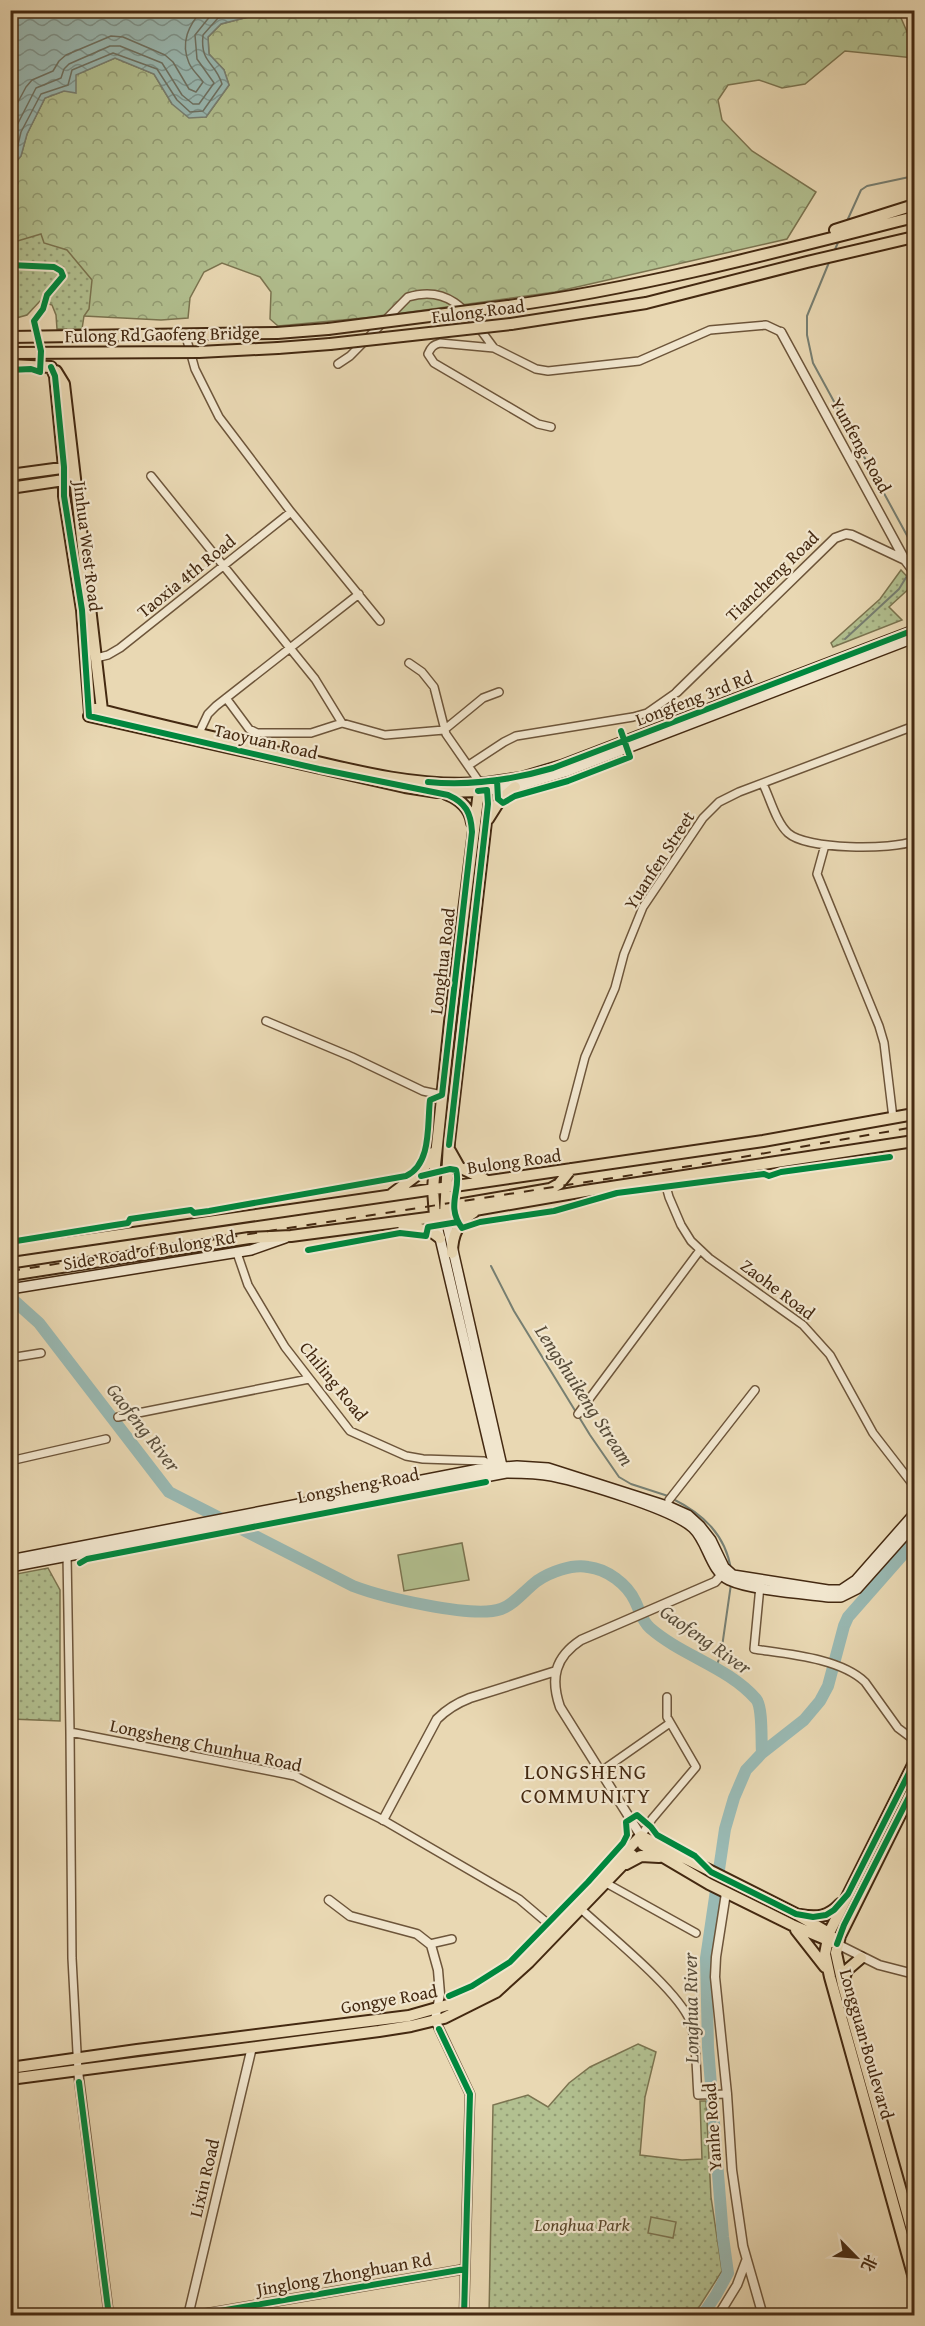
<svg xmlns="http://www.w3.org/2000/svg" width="925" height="2326" font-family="'Gentium Book Plus','Noto Serif SC',serif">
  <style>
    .forest { fill: url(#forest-crowns); stroke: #7b7450; stroke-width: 1.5 }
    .park { fill: url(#park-dots); stroke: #7b7450; stroke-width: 1.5 }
    .pitch { fill: #b2c090; stroke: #7b7450; stroke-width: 1.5 }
    .water { fill: url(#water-waves); stroke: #777f72; stroke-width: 1.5 }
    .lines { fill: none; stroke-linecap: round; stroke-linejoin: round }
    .shore { stroke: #6e7162; stroke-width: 1.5 }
    .stream { stroke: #777f72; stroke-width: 2 }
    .river { stroke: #99b9b3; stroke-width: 12 }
    .minor-casing { stroke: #6d553a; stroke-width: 10 }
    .tertiary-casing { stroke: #6d553a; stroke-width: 11 }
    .secondary-casing { stroke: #442911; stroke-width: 12 }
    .primary-casing { stroke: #442911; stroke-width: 14 }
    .trunk-casing { stroke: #442911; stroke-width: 14 }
    .minor { stroke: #f1e6ce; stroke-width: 7 }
    .tertiary { stroke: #f1e6ce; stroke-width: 8 }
    .secondary { stroke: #f1e6ce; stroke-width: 9 }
    .primary { stroke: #e9d8b3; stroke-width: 10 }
    .trunk { stroke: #e9d8b3; stroke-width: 10 }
    .rail { stroke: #442911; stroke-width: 2; stroke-dasharray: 10 10; stroke-linecap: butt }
    .trunk-bridge-casing { stroke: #442911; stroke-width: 14; stroke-linecap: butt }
    .trunk-bridge { stroke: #e9d8b3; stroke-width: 10 }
    .cycleway-casing { stroke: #f1e6ce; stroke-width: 10 }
    .cycleway { stroke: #00873e; stroke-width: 6 }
    .labels { text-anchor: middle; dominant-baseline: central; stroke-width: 4.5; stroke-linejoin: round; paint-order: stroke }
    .street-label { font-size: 18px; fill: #442911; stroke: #f1e6ce }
    .park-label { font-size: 18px; font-style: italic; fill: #5a472a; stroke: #f1e6ce }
    .water-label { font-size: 20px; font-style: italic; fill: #594d3a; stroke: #f1e6ce }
    .quarter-label { font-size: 21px; letter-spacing: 1.5px; fill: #442911; stroke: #f1e6ce }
  </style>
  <defs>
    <pattern id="forest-crowns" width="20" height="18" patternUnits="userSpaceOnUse" patternTransform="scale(1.5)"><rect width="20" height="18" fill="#b2c090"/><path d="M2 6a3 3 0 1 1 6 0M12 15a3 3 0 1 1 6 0" fill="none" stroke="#929c74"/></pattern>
    <pattern id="park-dots" width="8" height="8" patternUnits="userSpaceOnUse" patternTransform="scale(1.5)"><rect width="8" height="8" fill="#b2c090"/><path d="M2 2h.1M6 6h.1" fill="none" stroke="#929c74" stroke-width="1.8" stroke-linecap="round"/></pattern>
    <pattern id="water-waves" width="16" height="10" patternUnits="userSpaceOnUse" patternTransform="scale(1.5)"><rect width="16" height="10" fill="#99b9b3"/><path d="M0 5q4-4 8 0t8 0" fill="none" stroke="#7e9690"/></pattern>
  </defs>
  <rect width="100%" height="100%" fill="#e9d8b3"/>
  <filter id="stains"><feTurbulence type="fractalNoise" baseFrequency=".00333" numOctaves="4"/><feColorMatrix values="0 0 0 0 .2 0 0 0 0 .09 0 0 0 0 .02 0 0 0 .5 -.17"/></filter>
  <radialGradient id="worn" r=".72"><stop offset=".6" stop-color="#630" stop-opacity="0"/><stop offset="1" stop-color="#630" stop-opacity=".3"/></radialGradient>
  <path class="forest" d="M301 10 898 11 914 48V58L845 51 805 84 782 88 759 80 728 85 718 100 722 120 752 151 816 192 787 239 555 292 374 317 278 326 270 319 271 292 260 277 222 263 204 272 190 298 188 318 161 320 84 316 14 241 15 251 11 244V168L21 156 27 134 45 98 64 91 75 75 115 58 154 74 172 104 206 117 229 85 224 70 209 54 208 37 221 24 252 16H283Z"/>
  <path class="park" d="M41 234 44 243 67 250 92 280 89 309 84 316 82 329H57L56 315 52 305 40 301 27 315 16 318C4 294 16 267 14 242Z
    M901 570 914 584 889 607 902 620 833 647 831 643 880 599Z
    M48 1568 60 1590V1721L11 1719V1575Z
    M638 2044 656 2052 645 2097 640 2155 682 2160 702 2159 700 2101H706L711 2197 722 2271 694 2315 489 2316 493 2105 528 2095 548 2107 569 2083 590 2067Z"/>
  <path class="pitch" d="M462 1543 469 1580 404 1591 398 1555Z
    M651 2217 676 2222 673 2238 648 2233Z"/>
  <path class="water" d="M11 10H300V11L283 16H252L221 24 208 37 209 54 224 70 229 85 206 117 189 118 172 104 154 74 115 58 76 75V93L64 91 45 98 27 134 21 156 11 168Z"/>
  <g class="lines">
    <path class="shore" d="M10 117 26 87 32 80 53 71 59 61 66 55 111 36 123 37 165 55 173 62 189 89 196 92 203 82C199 76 192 70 189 63 180 42 189 25 202 10
      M10 144 15 129 36 88 61 78 64 69 69 64 110 46H120L162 63 182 95 193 104H199L214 83 197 59 195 35 211 15 218 10
      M10 159 16 153 21 132 41 94 68 85 72 70 113 53 157 69 177 100 190 112 203 111 222 84C215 61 200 64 203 35L218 18 248 10"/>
    <path class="stream" d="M847 221 861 190 867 186 914 176
      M834 252 839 240
      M830 260 807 316V335L813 363 910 541 913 556 912 565
      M845 639 899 589 910 571
      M491 1266 514 1311 590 1435 619 1477 631 1484 668 1496
      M673 1499C703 1514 726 1535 731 1570
      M716 1667 721 1654 731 1584"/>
    <path class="river" d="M10 1297 39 1323 169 1492 353 1586C382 1597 473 1619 501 1609 515 1604 525 1590 537 1581 550 1572 572 1564 588 1567 607 1569 627 1584 635 1601 640 1611 642 1621 650 1628 682 1656 728 1667 756 1699 763 1707 761 1741 762 1753
      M702 2316 716 2295 728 2273 723 2237 708 2047 706 1958 725 1829 734 1798 746 1770 762 1753 804 1720 820 1701 828 1686 844 1626 848 1617 914 1542"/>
    <defs>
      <path id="minor" d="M185 333 195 369 219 417 291 512 380 621
        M338 364 350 356 408 297C453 283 471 318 494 348
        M551 427 538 424 434 363 428 354C431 347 433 345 440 343L494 348 536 369 548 371 639 361 710 330 766 325 781 332
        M151 476 315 679 342 723
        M96 658 108 655 120 648 291 512
        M409 663 422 672 434 687 446 734 480 783
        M226 698 249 729 257 733H311L342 723 385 735 444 730 483 698 499 692
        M199 733 208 714 216 706 359 594
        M469 765 504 742 516 736 633 717 647 713 677 692
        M763 784C770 798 776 822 788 833 807 850 892 850 914 841
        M825 845 817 874 879 1026 884 1043 893 1118
        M266 1021 352 1057 423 1091 442 1095
        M564 1137 585 1057 615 988 624 954 643 907 703 818 719 802 739 792 914 726
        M664 1179 669 1197 681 1225 691 1241 709 1258 803 1325 830 1355 873 1433 914 1486
        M237 1253 248 1285 285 1347 350 1431 406 1456 423 1459 484 1461 493 1467
        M10 1358 41 1353
        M578 1414 700 1250
        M118 1417 309 1379
        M10 1461 106 1439
        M669 1500 755 1390
        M67 1554 70 1732 295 1776 383 1820 519 1899 552 1927
        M760 1586 754 1649C787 1654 840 1658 865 1682L898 1728 914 1740
        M70 1732 72 1958 78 2071
        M600 1772 670 1723
        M641 1836 652 1819 696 1767 667 1717V1697
        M606 1883 696 1933
        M581 1909C608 1934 678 1990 690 2021 697 2041 696 2073 698 2095L727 2094
        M430 1944 452 1939"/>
      <path id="tertiary" d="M781 332 905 560 914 572
        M677 692 835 538 846 534 852 535 905 560
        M383 1820 437 1719C447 1709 457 1703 470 1698L556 1671
        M641 1842V1836L560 1707C550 1678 555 1657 581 1640L708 1585 715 1582 726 1570
        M726 1893 716 1957 715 1977 727 2094 732 2170 743 2246 763 2316
        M329 1900 350 1916 417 1934 431 1945 438 1970 440 1994 435 2020 470 2094 464 2316
        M837 1944 879 1965 914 1974
        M78 2071 109 2316
        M188 2316 252 2047
        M191 2316 465 2269
        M718 2316 737 2285 746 2261"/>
      <path id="secondary" d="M480 783 521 777 561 765 914 630
        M487 790 515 787 565 772 914 638
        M445 1215 502 1466 500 1472
        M435 1217 494 1467 497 1471
        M10 1289 251 1250 285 1238
        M10 1560 479 1469 517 1466 548 1468 670 1507 688 1515 700 1526 711 1540 724 1567 733 1575 828 1590H841L856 1580 914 1514
        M10 1567 506 1473C521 1473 536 1473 552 1476 581 1482 673 1509 693 1528 708 1542 710 1571 729 1580 750 1590 804 1594 829 1597H841L857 1589 914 1525"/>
      <path id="primary" d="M10 365 51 367
        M51 367 55 376 64 467V496L82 610 90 713
        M56 371 64 384 102 710
        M10 475 69 467
        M10 488 64 480 67 474
        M90 707C149 723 209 736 268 750 337 766 409 788 480 783
        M89 716 405 787 437 792 483 791
        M446 794C459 799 470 807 472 823
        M488 819 500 800 515 787
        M450 1151 459 1167 484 1179
        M392 1194 421 1172 433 1153
        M441 1214 457 1205 550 1189 559 1184 571 1169
        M445 1215 449 1142 488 804 487 790 480 783
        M435 1217 433 1189 435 1165 450 1022 480 783
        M402 1224 432 1232 440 1238
        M10 1251 763 1141 914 1114
        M452 1253C452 1235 458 1222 474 1212
        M10 1275 249 1238 291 1236 435 1217 585 1191 914 1141
        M914 1763 829 1933 825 1954 830 1977 914 2278
        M914 1787 840 1936 836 1953 843 1985 914 2237
        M643 1845 709 1884 792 1925 837 1944
        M626 1864 641 1856 659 1857
        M800 1915C817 1918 828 1917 840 1904
        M796 1930 825 1967
        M843 1981 847 1970 861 1958
        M10 2068 137 2050 409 2016 458 2002 486 1988 509 1970 641 1836 796 1914 829 1933 837 1944
        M10 2079 379 2031 411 2026 444 2018 496 1992 529 1962 632 1855"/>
      <path id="trunk" d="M835 230 914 205
        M508 306C646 287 780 251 914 217
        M511 324 646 303 807 262 914 237
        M277 333 328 329
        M278 348 330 344"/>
    </defs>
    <use href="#minor" class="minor-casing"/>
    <use href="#tertiary" class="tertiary-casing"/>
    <use href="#secondary" class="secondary-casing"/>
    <use href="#primary" class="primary-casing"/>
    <use href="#trunk" class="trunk-casing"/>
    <use href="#minor" class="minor"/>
    <use href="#tertiary" class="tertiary"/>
    <use href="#secondary" class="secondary"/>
    <use href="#primary" class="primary"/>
    <use href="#trunk" class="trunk"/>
    <path class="rail" d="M10 1271 703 1164 914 1127"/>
    <defs>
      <path id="trunk-bridge" d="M328 329 508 306
        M10 337 277 333
        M330 344 511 324
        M10 353 199 352 278 348"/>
    </defs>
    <use href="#trunk-bridge" class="trunk-bridge-casing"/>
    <use href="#trunk-bridge" class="trunk-bridge"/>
    <defs>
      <path id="cycleway" d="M10 265 54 267 61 271 63 276 47 295 43 309 34 321 41 351 40 372 31 369 10 370
        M497 780 498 799 503 803 515 796 568 781 630 757 621 731
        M428 782C470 786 512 780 553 768L914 630
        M449 1145 488 804 487 790 478 791
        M421 1176 450 1169 456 1170C462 1189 445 1205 462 1228L480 1222 554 1211 617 1193 764 1174 769 1176 781 1172 890 1157
        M10 1242 115 1225 128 1223 130 1219 191 1210 194 1213 209 1211 406 1176C432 1164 427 1124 430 1100L442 1095 472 832C471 813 466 803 448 795L319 769 89 716 82 610 64 496V467L55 376 51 367
        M308 1250 400 1233 426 1236 428 1227 458 1222
        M80 1563 87 1559 486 1482
        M837 1944 844 1925 914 1787
        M449 1996 472 1986 510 1962 588 1882 623 1843 627 1835 626 1822 637 1815 651 1827 657 1835 695 1856 711 1872 796 1914 813 1917 826 1915 834 1910 848 1894 914 1763
        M439 2029 470 2094 464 2316
        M79 2082 109 2316
        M191 2316 465 2269"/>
    </defs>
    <use href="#cycleway" class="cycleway-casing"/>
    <use href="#cycleway" class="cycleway"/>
  </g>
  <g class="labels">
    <g class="street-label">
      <text transform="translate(478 311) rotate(-7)">Fulong Road</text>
      <text transform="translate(162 334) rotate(-1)">Fulong Rd Gaofeng Bridge</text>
      <text transform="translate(861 445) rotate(61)">Yunfeng Road</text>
      <text transform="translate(88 546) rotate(83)">Jinhua West Road</text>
      <text transform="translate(186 576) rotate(-39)">Taoxia 4th Road</text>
      <text transform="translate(772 576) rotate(-44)">Tiancheng Road</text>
      <text transform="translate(694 698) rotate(-21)">Longfeng 3rd Rd</text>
      <text transform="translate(266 741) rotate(13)">Taoyuan Road</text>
      <text transform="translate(659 860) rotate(-57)">Yuanfen Street</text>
      <text transform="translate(442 961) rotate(-83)">Longhua Road</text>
      <text transform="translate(514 1161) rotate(-8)">Bulong Road</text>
      <text transform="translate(149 1250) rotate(-9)">Side Road of Bulong Rd</text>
      <text transform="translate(778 1289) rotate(37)">Zaohe Road</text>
      <text transform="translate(334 1381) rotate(51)">Chiling Road</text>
      <text transform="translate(358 1485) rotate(-11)">Longsheng Road</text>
      <text transform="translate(206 1745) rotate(12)">Longsheng Chunhua Road</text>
      <text transform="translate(389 1999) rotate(-10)">Gongye Road</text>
      <text transform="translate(867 2044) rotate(74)">Longguan Boulevard</text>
      <text transform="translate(712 2127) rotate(-94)">Yanhe Road</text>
      <text transform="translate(204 2178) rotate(-77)">Lixin Road</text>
      <text transform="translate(344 2274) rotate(-10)">Jinglong Zhonghuan Rd</text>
    </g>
    <g class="park-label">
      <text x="582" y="2224">Longhua Park</text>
    </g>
    <g class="water-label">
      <text transform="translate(585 1395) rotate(57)">Lengshuikeng Stream</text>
      <text transform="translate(144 1427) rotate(52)">Gaofeng River</text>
      <text transform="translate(706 1639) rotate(35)">Gaofeng River</text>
      <text transform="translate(690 2008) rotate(-91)">Longhua River</text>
    </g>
    <g class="quarter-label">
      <text x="586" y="1771">LONGSHENG<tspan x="586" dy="24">COMMUNITY</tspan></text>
    </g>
  </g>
  <rect width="925" height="2326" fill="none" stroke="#e9d8b3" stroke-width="36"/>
  <rect x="12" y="12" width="901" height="2302" fill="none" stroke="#442911" stroke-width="3"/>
  <rect x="18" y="18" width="889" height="2290" fill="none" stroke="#442911" stroke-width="1.5"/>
  <g transform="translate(856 2257) rotate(115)" stroke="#f1e6ce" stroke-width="4.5" paint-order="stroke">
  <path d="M0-4.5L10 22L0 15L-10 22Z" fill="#442911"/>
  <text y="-9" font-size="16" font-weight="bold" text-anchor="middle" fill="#442911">北</text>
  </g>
  <rect width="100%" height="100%" filter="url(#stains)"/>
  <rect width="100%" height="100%" fill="url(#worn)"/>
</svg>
